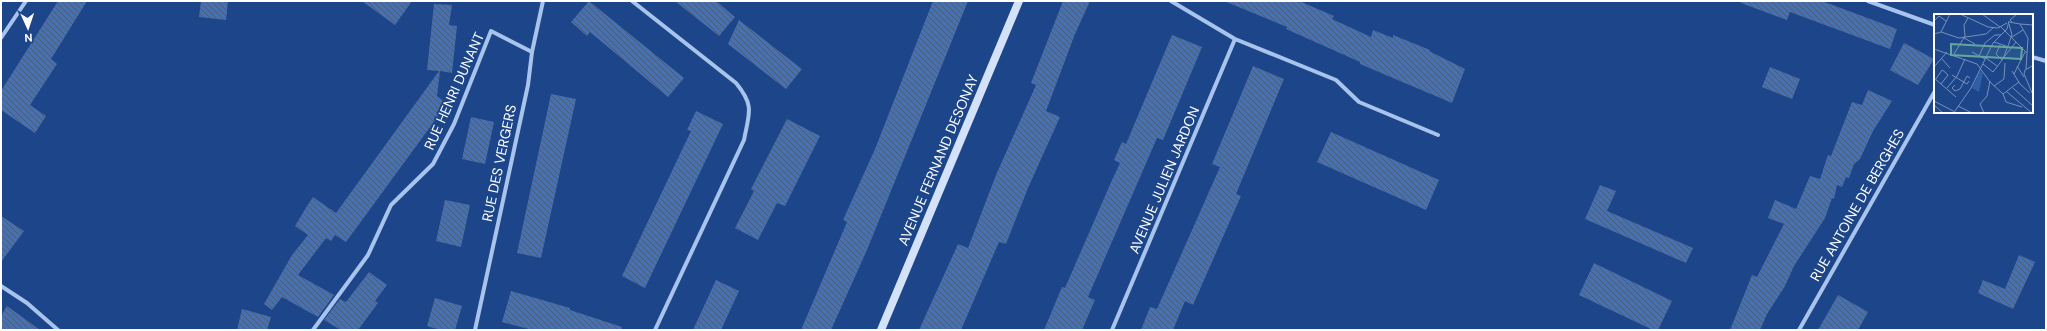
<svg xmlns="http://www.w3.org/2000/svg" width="2047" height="331" font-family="'DM Sans',sans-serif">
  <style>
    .building { fill: url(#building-back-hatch) }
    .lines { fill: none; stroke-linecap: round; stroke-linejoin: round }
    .street { stroke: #a8c3ec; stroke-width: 4 }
    .secondary { stroke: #d4e2f9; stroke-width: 8 }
    .labels { text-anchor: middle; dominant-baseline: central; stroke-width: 4; stroke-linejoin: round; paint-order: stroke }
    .street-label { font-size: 14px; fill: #fff; stroke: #1d468a }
    .inset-road { fill: none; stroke: #7790b9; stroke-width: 1 }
    .view { fill: #63a6a1; fill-opacity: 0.15; stroke: #63a6a1; stroke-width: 2 }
    .inset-edge { fill: none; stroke: #fff; stroke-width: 2 }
  </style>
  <defs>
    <pattern id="building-back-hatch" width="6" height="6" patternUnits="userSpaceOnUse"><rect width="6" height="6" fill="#4570b2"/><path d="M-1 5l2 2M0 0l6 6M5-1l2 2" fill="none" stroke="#495c7a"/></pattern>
  </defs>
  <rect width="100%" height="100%" fill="#1d468a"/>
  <path class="building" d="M58 1H87L51 59 57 64 30 105 46 116 35 133 1 110V91Z
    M201 1H228L226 20 199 17Z
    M362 1H412L395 25Z
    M589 1 684 78 668 97 590 32 587 36 571 22Z
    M675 1H716L735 17 719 36Z
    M933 1H968L867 250 831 330H801L847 222 843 220 875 149Z
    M1063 1H1090L1075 34 1046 111 1060 117 1028 188 1006 244 999 242 961 330H919L958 244 968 248 996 175 1036 85 1031 83Z
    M1224 1H1299L1334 16 1332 19 1371 37 1373 30 1393 38V35L1430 50 1429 51 1465 69 1452 103 1360 64V62L1286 29 1287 27Z
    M1741 1H1822L1897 29 1890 49 1790 12 1787 20 1741 3Z
    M434 4 452 5 449 25 457 26 452 73 440 71 437 96 447 104 346 242 335 235 331 241 326 238 298 275 334 295 318 317 282 297 272 310 264 304 292 255 308 235 295 226 307 206 313 197 336 213 439 71 427 70Z
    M739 20 802 69 786 89 728 44Z
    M1172 35 1202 47 1163 140 1157 138 1088 297 1095 300 1082 330H1044L1062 287 1065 288 1112 180 1120 163 1114 160 1122 142 1126 144Z
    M1904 43 1934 59 1918 85 1890 70Z
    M1253 66 1284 79 1236 194 1241 196 1193 305 1185 301 1173 330H1141L1150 307 1157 309 1220 167 1212 164Z
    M1770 67 1800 79 1792 99 1762 87Z
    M1868 90 1892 101 1873 131 1860 159 1854 164 1849 178 1846 177 1842 187 1837 185 1834 199 1832 198 1825 218 1794 266 1785 286 1767 314 1760 330H1730L1752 275 1757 277 1784 224 1768 218 1775 200 1796 209 1810 176 1820 179 1828 155 1831 156 1852 102 1862 105Z
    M551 94 576 99 541 258 517 253Z
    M696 111 723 124 645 288 622 276 691 131 687 130Z
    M471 117 494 122 485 164 462 159Z
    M787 119 820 136 785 206 777 203 758 240 735 228 754 191 751 189Z
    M1331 132 1439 180 1426 210 1317 162Z
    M1600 185 1616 191 1607 211 1693 248 1686 263 1585 219Z
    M445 200 470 205 461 247 436 241Z
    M1 216 24 231 1 262Z
    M2019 255 2035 262 2013 309 1978 293 1983 280 2005 289Z
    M1594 263 1672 301 1658 330H1653L1579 295Z
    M369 272 387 285 375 301 378 303 358 330H341L324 320 340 299 346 302Z
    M716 280 739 291 721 330H693Z
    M511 291 570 308V310L622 327 621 330H532L502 322Z
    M1838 295 1868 312 1858 330H1818Z
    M435 298 462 306 455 330H440L427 326Z
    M7 306 14 311 40 330H1V316Z
    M242 309 271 317 267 330H237Z"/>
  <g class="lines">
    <path class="street" d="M632 1 736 83C755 106 749 113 744 140L655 330
      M1171 1 1235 39 1336 80 1359 102 1438 135
      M1868 1 1935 25
      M1 38 26 1
      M2032 57 2046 61
      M1 286 27 303 58 330
      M313 330 368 255 391 205 433 164 454 124 491 31 532 52
      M475 330 528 85 532 52 543 1
      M1112 330 1235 39
      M1799 330 1935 91"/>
    <path class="secondary" d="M881 330 1019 1"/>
  </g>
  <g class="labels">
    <g class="street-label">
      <text transform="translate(454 91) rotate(-66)">RUE HENRI DUNANT</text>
      <text transform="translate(938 160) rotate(-67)">AVENUE FERNAND DESONAY</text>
      <text transform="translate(499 163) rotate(-78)">RUE DES VERGERS</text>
      <text transform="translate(1164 180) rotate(-67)">AVENUE JULIEN JARDON</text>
      <text transform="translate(1857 205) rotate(-60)">RUE ANTOINE DE BERGHES</text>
    </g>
  </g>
  <g transform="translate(1934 14)">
    <rect width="99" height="99" fill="#1d468a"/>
    <path d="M46 57 49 59 45 78 38 74Z" fill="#305fa8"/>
    <path class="inset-road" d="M26 0 54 13 64 14 73 9M48 0 66 13M0 7 5 2 12 7M75 8 86 10 94 24 92 55M78 8 76 6 83 0M86 10 99 11M67 13 93 39M7 18 16 0M0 20 7 18 25 24 52 20 59 14M78 23 89 16M30 24 41 30M60 28 72 32M66 31 62 40 68 46M0 35 43 50 56 68 69 80 72 88 88 93M38 38 51 45M20 40 31 22 30 11 34 4M45 42 51 29 61 21H67M70 43 82 28M52 44 63 52M8 45 16 54M49 50 59 58 69 45 78 21 75 10M83 52 90 63M98 52 91 56 90 60 99 81M0 53 13 38M78 57 86 70 96 79M80 60 91 38M18 61 33 70 35 67M0 64 22 83M2 65 8 56 11 58 14 61 7 70M21 71 18 74 21 77 26 75M60 72 70 65 71 49M13 74 23 62 31 45M79 74 99 92M26 75 33 62 36 64M73 78 98 99M69 80 85 68M0 87 23 99M0 91 9 99M24 92 38 99M21 97 37 74 59 29 73 15 75 7M50 99 46 90 53 82 56 67"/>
    <path class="view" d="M17 30 88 34 87 45 17 41Z"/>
    <rect width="99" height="99" class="inset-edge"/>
  </g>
  <rect width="2047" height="331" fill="none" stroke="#ffffff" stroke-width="4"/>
  <g transform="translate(28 28) rotate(177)" stroke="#1d468a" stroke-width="3" paint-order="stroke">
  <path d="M0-3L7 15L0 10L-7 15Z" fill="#ffffff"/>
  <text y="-6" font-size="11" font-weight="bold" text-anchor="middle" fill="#ffffff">N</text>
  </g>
</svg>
